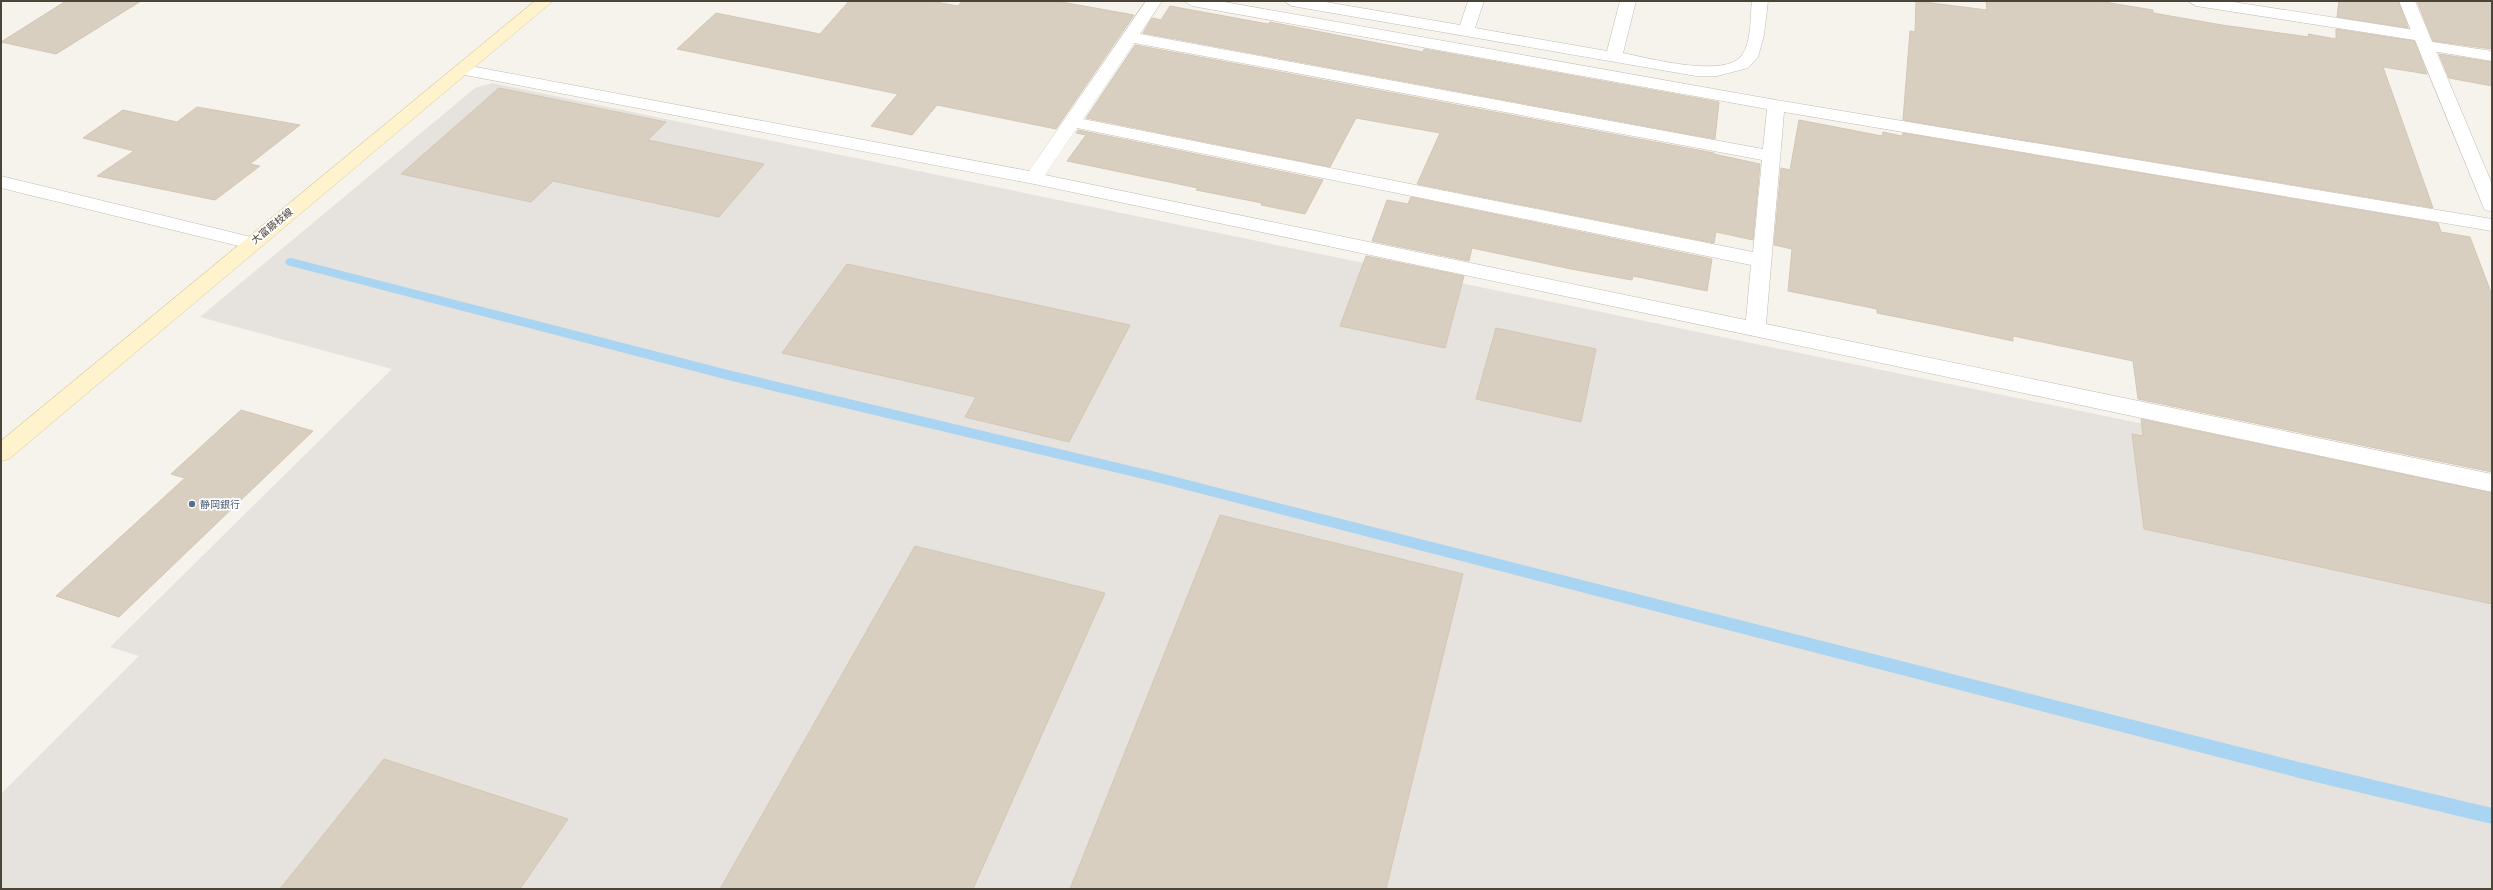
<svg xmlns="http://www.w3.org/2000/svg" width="2493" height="890" font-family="Raleway,'Noto Sans JP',sans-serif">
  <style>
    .industrial { fill: #e6e2dd }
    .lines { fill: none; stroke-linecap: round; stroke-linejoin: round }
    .stream { fill: #a9d4f2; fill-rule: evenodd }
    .building { fill: #d8cfc1; stroke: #d3c7b4 }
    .service-casing { stroke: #c2bbae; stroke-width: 1 }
    .minor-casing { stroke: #c2bbae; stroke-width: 1 }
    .tertiary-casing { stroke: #c2bbae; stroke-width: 1 }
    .secondary-casing { stroke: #d6c79b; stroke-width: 1 }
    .service { fill: #fff; fill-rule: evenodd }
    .minor { fill: #fff; fill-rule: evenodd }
    .tertiary { fill: #fff; fill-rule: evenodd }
    .secondary { fill: #fff3cd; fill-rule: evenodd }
    .service-dot { fill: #5c6f8a; stroke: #fff; stroke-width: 1.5 }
    .labels { text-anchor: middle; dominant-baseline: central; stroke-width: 3.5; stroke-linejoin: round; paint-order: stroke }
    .street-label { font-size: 10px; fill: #4b4439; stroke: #fff }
    .service-label { font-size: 10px; fill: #4e5e75; stroke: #fff; text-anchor: start }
  </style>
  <rect width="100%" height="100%" fill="#f6f3ec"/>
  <path class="industrial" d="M492 83 2492 496V889H1V794L139 656 110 647 392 369 200 317 475 88Z"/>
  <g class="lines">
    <path class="stream" d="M291 258 732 371 1156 472 2303 763 2492 808V824L2303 779 1156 482 732 381 287 265 285 262 287 259Z"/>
  </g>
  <path class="building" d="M66 1H141L56 54 1 42Z
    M849 1H930L958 6 962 1H1056L1134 15 1056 129 937 105 912 135 871 126 898 94 677 49 716 13 820 34Z
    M1916 1 1987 10 1986 1H2098L2153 10V13L2222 25 2309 37 2308 34 2336 39V29L2414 41 2427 74 2383 67 2433 208 1903 120 1910 31 1915 32Z
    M2339 1H2398L2408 28 2337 17Z
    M2417 1H2492V49L2433 41Z
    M1170 6 1268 24 1270 22 1423 52 1424 49 1719 102 1715 139 1143 33 1152 18 1161 20Z
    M1135 45 1714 153V154L1760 164 1753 240 1716 232 1714 243 1417 184 1440 133 1356 118 1330 167 1086 118Z
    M2439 54 2492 62V86L2449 78Z
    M499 88 666 122 648 140 764 164 719 217 553 181 531 202 401 174Z
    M197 107 300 125 250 164 260 166 215 200 97 176 134 151 83 138 123 110 177 122Z
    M1799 120 1882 136 1883 132 1902 136 1903 133 2438 223 2441 232 2470 237 2492 295V472L2138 399 2133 361 2013 336V341L1932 324 1877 313V309L1788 291 1792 249 1774 245 1781 168 1790 170Z
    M1078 130 1323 180 1305 214 1261 205 1262 203 1196 190 1198 188 1067 161 1086 135 1076 133Z
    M1411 197 1712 259 1707 291 1633 276 1632 280 1571 269 1472 248 1469 261 1372 241 1387 200 1408 204Z
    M1366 256 1464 276 1445 348 1340 326Z
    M847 264 1130 325 1069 442 965 417 976 397 782 353Z
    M1496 328 1596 349 1581 422 1476 399Z
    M241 410 313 431 119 617 56 596 185 478 171 474Z
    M2141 419 2492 493V604L2144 529 2132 434 2143 436Z
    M1220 515 1463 574 1386 889H1070Z
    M915 546 1105 593 973 889H720Z
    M384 759 568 819 520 889H280Z"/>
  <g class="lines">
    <defs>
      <path id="service" d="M1284 1H1320L1460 25 1468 1H1484L1475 28 1607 51 1620 1H1636L1623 53C1648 58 1726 79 1742 55 1752 41 1750 17 1752 1H1768L1764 35 1758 57 1748 68 1717 76H1696L1292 6Z"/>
      <path id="minor" d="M1146 1H1162L1140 34 1763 149 1767 109 1192 6 1184 1H1219L1776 100 2492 219V231L1784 112 1766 324 2492 474V492L1034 184 465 75 459 74 457 70 459 66 465 65 1029 171ZM1134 43 1762 160 1753 252 1083 119ZM1077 128 1751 265 1746 320 1045 175Z
        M2188 1H2227L2421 31 2429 36 2421 41 2196 6Z
        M2426 41 2492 51V61L2420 49 2418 46 2420 43Z
        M1 176 251 237 258 239 261 243 258 247 251 249 1 188Z"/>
      <path id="tertiary" d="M2399 1H2415L2492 184V212L2485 210 2483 206Z"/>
      <path id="secondary" d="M535 1H553L9 459 1 461V441Z"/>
    </defs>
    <use href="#service" class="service-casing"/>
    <use href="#minor" class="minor-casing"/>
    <use href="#tertiary" class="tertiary-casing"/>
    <use href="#secondary" class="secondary-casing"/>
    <use href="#service" class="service"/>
    <use href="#minor" class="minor"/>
    <use href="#tertiary" class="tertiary"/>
    <use href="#secondary" class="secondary"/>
  </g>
  <circle class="service-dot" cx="192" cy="504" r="4"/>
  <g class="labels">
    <g class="street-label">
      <text transform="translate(272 226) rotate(-39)">大富藤枝線</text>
    </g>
    <g class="service-label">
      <text x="200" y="504">静岡銀行</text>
    </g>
  </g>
  <rect width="2493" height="890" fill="none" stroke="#4b4439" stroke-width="4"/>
</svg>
